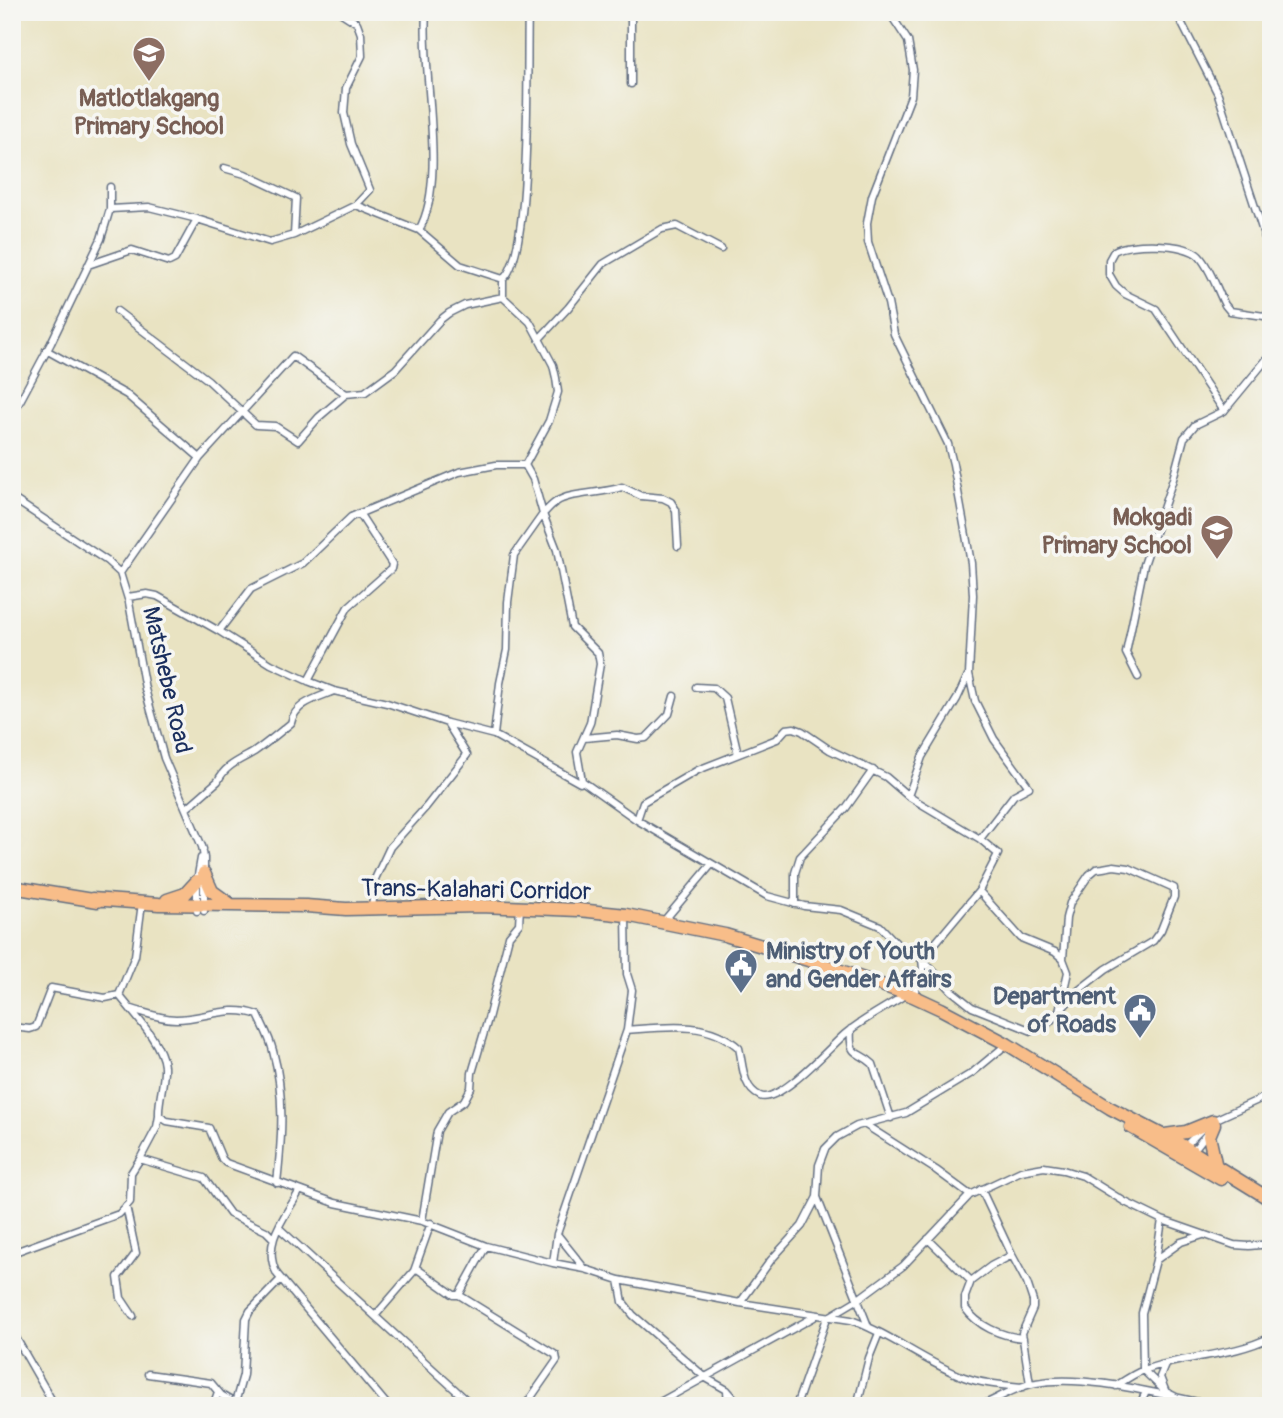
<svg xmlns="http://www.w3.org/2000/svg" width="1283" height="1418" font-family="Pangolin,sans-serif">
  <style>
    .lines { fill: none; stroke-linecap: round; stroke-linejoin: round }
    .street-casing { stroke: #636e81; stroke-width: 9 }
    .highway-casing { stroke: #636e81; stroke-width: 15 }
    .street { stroke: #fff; stroke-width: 6 }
    .highway { stroke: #f8bd89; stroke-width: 12 }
    .labels { text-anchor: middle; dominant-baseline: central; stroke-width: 7; stroke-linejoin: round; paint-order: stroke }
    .education-label { font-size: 24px; font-weight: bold; fill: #785e54; stroke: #f6f6f2 }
    .street-label { font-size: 24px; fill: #1b2f5e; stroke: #f6f6f2 }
    .service-label { font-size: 24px; font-weight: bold; fill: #4e5e75; stroke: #f6f6f2; text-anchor: start }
  </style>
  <rect width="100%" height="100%" fill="#f6f6f2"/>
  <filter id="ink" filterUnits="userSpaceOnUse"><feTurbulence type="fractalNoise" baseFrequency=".0143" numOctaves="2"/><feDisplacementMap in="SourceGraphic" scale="14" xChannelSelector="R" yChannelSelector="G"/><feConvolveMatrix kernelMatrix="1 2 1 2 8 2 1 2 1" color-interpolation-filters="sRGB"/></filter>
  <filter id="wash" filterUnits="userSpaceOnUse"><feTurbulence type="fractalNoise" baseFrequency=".00686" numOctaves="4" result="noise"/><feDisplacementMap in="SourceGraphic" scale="28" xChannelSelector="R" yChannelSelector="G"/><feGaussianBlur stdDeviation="1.57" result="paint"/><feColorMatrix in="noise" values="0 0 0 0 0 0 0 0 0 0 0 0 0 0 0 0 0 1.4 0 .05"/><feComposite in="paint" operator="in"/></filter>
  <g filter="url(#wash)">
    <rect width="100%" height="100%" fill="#e9e3c2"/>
  </g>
  <g filter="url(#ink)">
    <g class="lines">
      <defs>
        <path id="street" d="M426 12C421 72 448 180 419 230L460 265 503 279
          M631 12V84
          M889 12 908 41 913 70 911 96 872 196 867 223 868 242 888 303 894 334 948 444 953 464 971 563 973 595 969 674 975 701 994 739 1029 787 1014 795 980 839
          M1176 12 1218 94 1271 256
          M356 205 419 230
          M110 209 149 207 197 219 270 242 294 235 296 198 245 174 224 168
          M294 235 356 205 370 190 351 144 344 113 346 88 362 56 361 34 357 23 340 12
          M88 265 132 250 169 262 175 259 197 219
          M117 311 208 380 256 425 275 426 298 441 319 417 346 394 365 392 395 370 440 320 449 313 465 305 503 297
          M539 339 568 308 603 264 662 229 677 226 721 249
          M46 350 127 395 200 458
          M1224 411 1156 309 1125 294 1116 286 1109 274V260L1114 251C1129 242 1186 242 1199 256 1211 269 1217 290 1225 305L1230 311 1271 317
          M12 416 51 343 101 239 110 209V187
          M12 498 107 561 120 573 128 599
          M120 573 200 458 293 356 346 394
          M219 631 251 589 303 563 351 517 459 472 496 465H525
          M1138 677 1126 653 1144 565 1173 479 1184 438 1195 425 1224 411 1271 354
          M308 681 348 607 391 569 392 564 359 513
          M696 687 714 688 725 698 738 754
          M494 735 500 683 507 650 508 602 514 555 543 514 533 479 525 465 549 421 558 392 556 378 553 365 530 322 503 297V279C533 256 526 57 528 12
          M584 738 617 735 638 739 646 738 669 714 674 696
          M582 781 577 752 590 723 600 664 598 653 572 627 557 550 543 514C547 510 551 505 556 502 570 492 603 494 622 487L641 496 663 498 671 502 676 510 678 546
          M908 796 922 757 957 699 968 675
          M187 808 218 781C225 765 241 760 254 752 267 743 279 733 291 723 295 703 317 698 334 691
          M637 820 643 802 698 770 777 739 786 729 794 728 802 731 830 750 886 777 908 796 980 839 998 854 979 891 922 959 923 969 913 996
          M202 846 204 858V911
          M203 849 164 758 145 689 128 597 147 594 157 596 219 631 271 664 308 681 334 691 387 703 447 723 494 735 580 783 582 781 637 820 767 896 804 906 841 910 880 926 898 945 922 959 952 991 972 1007 1032 1031 1045 1027 1079 990 1106 969 1153 941 1161 930 1174 897V888L1129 868 1114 866 1103 868 1096 869 1089 875 1070 903 1066 918 1063 959 1068 972 1059 1011
          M979 891 1021 938 1055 952 1063 959
          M142 903 135 956 119 995C133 1013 162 1043 164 1066 165 1083 158 1099 159 1116L167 1121 209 1128 222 1159 226 1163 335 1203 422 1221 486 1246 553 1263 585 1269 619 1280 740 1303 851 1320C891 1334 924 1362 964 1377 983 1384 1003 1385 1023 1387
          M795 904V873L800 857 846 808 873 770
          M372 909 375 879 390 847 426 807 467 755 447 723
          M197 911V881L201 858
          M663 922 711 865
          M132 1009C146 1013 161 1019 176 1019 205 1019 229 1004 258 1015 263 1026 270 1038 273 1051 285 1095 282 1137 277 1183
          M12 1027 30 1029 36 1027 51 988 105 998 119 995
          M851 1029C849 1059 857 1049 873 1064L891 1118
          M627 1030C666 1027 708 1020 739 1048 743 1064 742 1088 760 1096 778 1105 831 1046 845 1034 863 1019 885 1008 905 995
          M159 1116 157 1127 140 1159 204 1178 230 1214 266 1231 273 1238
          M1212 1121 1271 1094
          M864 1124 936 1170 970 1195
          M1184 1147 1201 1130
          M1193 1151 1208 1132
          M981 1189 1012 1255 1027 1283 1033 1301V1308L1022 1333 1030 1384
          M299 1192C284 1218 261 1244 277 1274L388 1406
          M817 1197 868 1326
          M126 1206 136 1253 118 1277 121 1298 133 1316
          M1162 1220 1156 1260 1142 1313 1143 1370 1166 1392 1178 1398V1406
          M422 1221 437 1131 448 1112 464 1101 471 1088 472 1073 488 1019 509 936 519 924 520 907
          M279 1228 473 1406
          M557 1234 585 1269
          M928 1239 971 1281 965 1297V1308C978 1326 1000 1336 1023 1338
          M12 1253 119 1214 130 1202 131 1173 140 1159
          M1156 1260 1181 1242 1203 1235
          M553 1263 557 1234 627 1030 632 990 627 974 626 915
          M416 1268 454 1295H459L556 1355 557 1360 525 1406
          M619 1280 623 1302 633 1315 706 1378 727 1390 741 1406
          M971 1281 991 1266 1012 1255
          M459 1295 486 1246
          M740 1303 771 1260 802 1226 817 1197 819 1165 825 1149 837 1137 857 1126 906 1113 972 1073 1006 1045
          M375 1316 414 1271 431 1223
          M12 1331 55 1406
          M1165 1365 1160 1377 1165 1390
          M148 1374 211 1383 221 1395 240 1406
          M1116 1386C1125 1380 1135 1373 1144 1370 1185 1355 1231 1357 1271 1337
          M727 1390 728 1406
          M235 1403 243 1375 246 1319 250 1311 281 1279
          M213 1406 218 1392
          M653 1406 814 1317
          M796 1406 827 1318 857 1300 903 1266 970 1195 1021 1171 1044 1167 1063 1170 1083 1176 1125 1202 1162 1220 1234 1245 1249 1246 1271 1244
          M857 1406 869 1358 879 1333
          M980 1406C998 1399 1016 1386 1036 1383 1087 1373 1167 1397 1219 1406
          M1139 1406 1146 1392"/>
        <path id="highway" d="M204 873 212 891 230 904
          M12 887 98 901
          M92 899 159 904 306 906 346 909 480 906 579 910 626 915 725 935 815 962 913 996 941 1009 1007 1044 1110 1108 1185 1147 1271 1200
          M167 900 185 894 197 881
          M1214 1124 1209 1136 1216 1167
          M1131 1127 1221 1179
          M1165 1135 1186 1132 1213 1121"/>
      </defs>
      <use href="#street" class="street-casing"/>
      <use href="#highway" class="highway-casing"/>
      <use href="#street" class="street"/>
      <use href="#highway" class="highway"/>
    </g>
  </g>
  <defs>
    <symbol id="school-pin" viewBox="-11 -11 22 30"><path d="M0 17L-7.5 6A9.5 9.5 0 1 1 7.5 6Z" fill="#8d6e63" stroke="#f6f6f2"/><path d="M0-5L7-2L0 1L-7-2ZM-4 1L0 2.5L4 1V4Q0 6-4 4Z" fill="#fff"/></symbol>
    <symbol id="civic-pin" viewBox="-11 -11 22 30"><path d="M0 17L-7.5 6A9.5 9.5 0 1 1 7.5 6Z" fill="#5c6f8a" stroke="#f6f6f2"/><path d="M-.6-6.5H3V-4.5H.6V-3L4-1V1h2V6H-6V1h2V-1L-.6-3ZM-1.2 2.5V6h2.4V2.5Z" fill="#fff"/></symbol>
  </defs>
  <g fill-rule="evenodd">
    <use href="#school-pin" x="130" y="34" width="38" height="52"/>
    <use href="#school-pin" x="1198" y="512" width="38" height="52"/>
    <use href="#civic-pin" x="722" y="946" width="38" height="52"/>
    <use href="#civic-pin" x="1121" y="991" width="38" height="52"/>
  </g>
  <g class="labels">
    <g class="education-label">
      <text x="149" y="98">Matlotlakgang<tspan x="149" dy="28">Primary School</tspan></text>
      <text x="1192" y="517" text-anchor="end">Mokgadi<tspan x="1192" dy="28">Primary School</tspan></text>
    </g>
    <g class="street-label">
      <text transform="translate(167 680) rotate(77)">Matshebe Road</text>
      <text transform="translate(476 890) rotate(1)">Trans-Kalahari Corridor</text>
    </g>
    <g class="service-label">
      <text x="766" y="951">Ministry of Youth<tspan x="766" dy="28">and Gender Affairs</tspan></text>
      <text x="1116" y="996" text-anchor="end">Department<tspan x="1116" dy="28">of Roads</tspan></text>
    </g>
  </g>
  <rect width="1283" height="1418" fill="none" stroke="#f6f6f2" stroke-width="42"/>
</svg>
